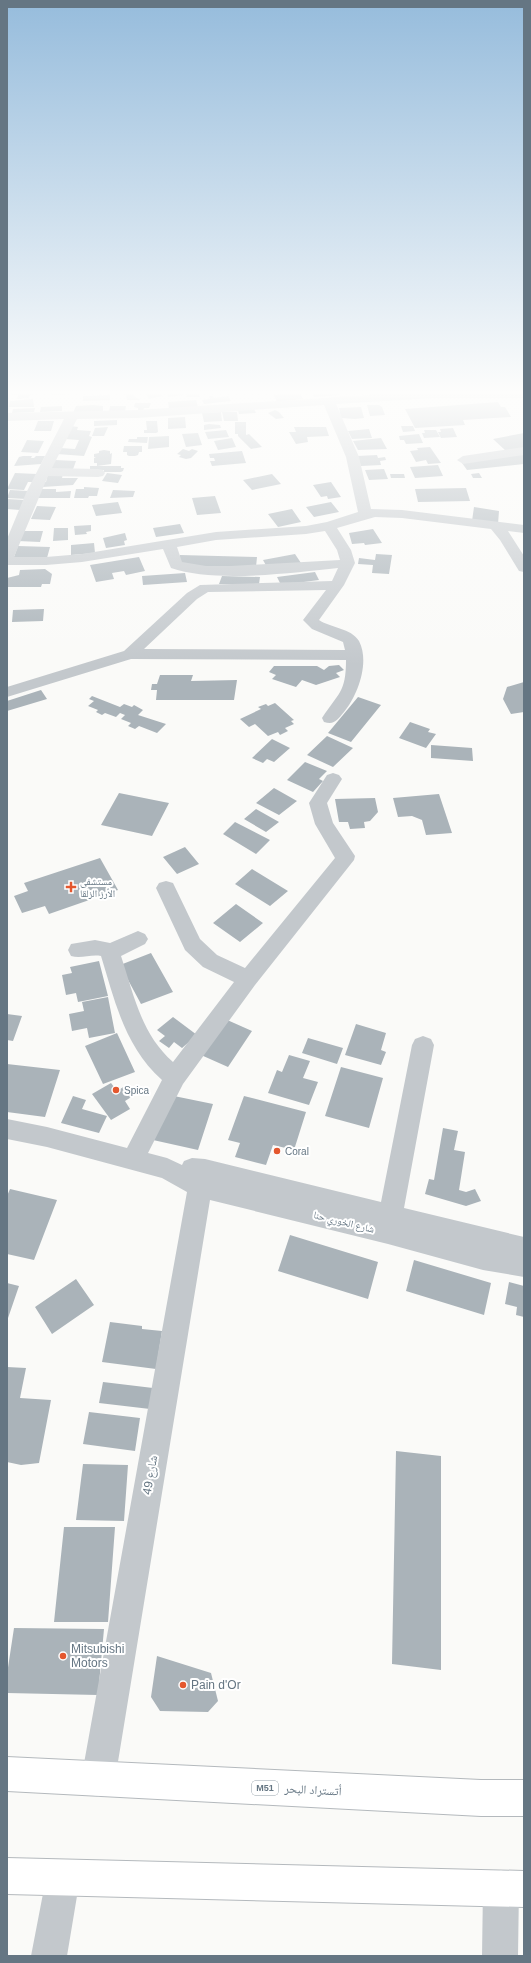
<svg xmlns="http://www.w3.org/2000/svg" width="531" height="1963" font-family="Arial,'Noto Naskh Arabic',sans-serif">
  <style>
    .building { fill: #aab3b9 }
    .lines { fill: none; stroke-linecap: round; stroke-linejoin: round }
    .highway-casing { stroke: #b4b9bd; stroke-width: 2 }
    .minor { fill: #c3c8cc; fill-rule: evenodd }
    .highway { fill: #fff; fill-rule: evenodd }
    .poi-dot { fill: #e4572e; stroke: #fff; stroke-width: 1.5 }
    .labels { text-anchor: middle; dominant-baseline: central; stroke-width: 4; stroke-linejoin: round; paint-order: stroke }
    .shield { fill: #fff; stroke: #939fa8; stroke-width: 1 }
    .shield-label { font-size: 9px; font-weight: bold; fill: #657683 }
    .poi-label { font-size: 10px; fill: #657683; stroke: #fff; text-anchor: start }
    .street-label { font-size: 10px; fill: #657683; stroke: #fff }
    .near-street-label { font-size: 12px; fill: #657683; stroke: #fff }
    .near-poi-label { font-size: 12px; fill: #657683; stroke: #fff; text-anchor: start }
  </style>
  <rect width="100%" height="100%" fill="#fafaf8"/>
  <path class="building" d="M49 391H64L63 393H66V395L48 394Z
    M159 391 163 396 149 399 145 393Z
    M166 391H182L184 395 168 397Z
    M186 391H197L200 397H187Z
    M311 391H339L340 395 314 397Z
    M369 391H382L385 394 372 395Z
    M34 392 33 394 30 395 29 398 17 399 18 395H11V393Z
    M300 393 303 399 277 402 274 395Z
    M126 394H131L140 400H127Z
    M110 395V400L83 401V396Z
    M209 396H213L214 398 228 396 231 401 204 404 202 400 210 399Z
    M33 399 34 407H9L10 401Z
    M196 400 198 407 173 409 169 408 168 402Z
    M498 402 501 407H505L511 417 463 420 465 425 415 428 405 409Z
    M135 403H151L149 408H144L143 411 138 410V408L134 407Z
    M93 405 103 406V413H73L76 406Z
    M367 405H379L382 407 385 415 370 416Z
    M62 406V411L40 412 41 407Z
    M110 406H126L125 412H109Z
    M361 407 364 418 355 419 341 418 339 408Z
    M35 408 34 412 12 413 13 409Z
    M254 409 256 413 239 414 238 410Z
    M275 410 279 412 284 418 276 419 268 413Z
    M221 412 222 421 204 422 202 413Z
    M222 412H237L238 421H224Z
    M185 417 186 428 168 429V418Z
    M117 420V425L94 426V421Z
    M38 421H54L51 431H34Z
    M146 421H157L158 432 156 433H144V430H147Z
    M235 422H246V435L249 434 262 447 251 449 238 436V434H235Z
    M209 424 220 425 221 428 204 430V425Z
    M71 426 78 427 77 430 91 431 89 436 92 437 84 456 57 454 60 448 75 449 79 440 65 439Z
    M401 426H413L415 431 403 432Z
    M108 427 104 436H92L95 428Z
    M294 427H326L329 436 307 437 308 442 296 444 289 432H296Z
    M453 428 457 437 441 438 438 432H441L440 429Z
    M369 429 372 438 352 439 348 431Z
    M226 430 229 437 208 439 205 432Z
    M424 430H436L440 437 424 438 422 433H425Z
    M198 433 202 445 186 447 182 434Z
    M524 433V448L506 451 493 439Z
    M419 434 423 443 406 444 404 440H400L399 436Z
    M169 436V447L148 449 149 437Z
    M137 437H148L147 443 128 442 129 439H137Z
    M232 438 236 447 218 450 214 441Z
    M381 438 387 449 358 450 353 441Z
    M27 440 44 441 38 453 21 452Z
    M124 446H142V452H139L138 455 135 456H129L127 455V452H123Z
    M430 447 441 463 428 464 426 460 416 462 410 451 418 450 417 448Z
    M183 449 189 451 192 449 198 451 191 458 186 459 179 457 181 455 177 454Z
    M104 450 110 451V454L112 453 111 464 97 466V463H94V458L96 457H94V454L99 453V451Z
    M242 451 246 463 212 466 210 461H215L214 458H210L209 454Z
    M524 454V464L467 470 462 463Z
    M377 455 378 458 385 457 386 460 380 461 381 465 361 466 357 456Z
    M23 456H32L31 458H34L36 456H45L41 464 14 466 19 457Z
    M55 460 76 461 72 472 50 470Z
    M438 465 443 476 415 478 410 467Z
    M90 466H121V468H124L123 471 121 472H104V470H90Z
    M384 469 388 479 369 480 365 470Z
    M15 473 37 474 33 482H28L24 490 7 489Z
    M48 473 63 474 62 478H78L73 485 42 487 44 482H46Z
    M107 473 122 475 118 483 102 481Z
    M479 473 482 478H473L471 474Z
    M272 474 281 484 252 490 243 480Z
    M390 474H404L405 478H391Z
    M331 482 341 497 328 499 327 496 321 497 313 485Z
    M84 487 99 488 97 496H89L88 498H74L76 489H84Z
    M466 488 470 501 418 502 415 489Z
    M38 489H56V492L71 491 70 498H37Z
    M10 490 29 491 26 499 7 498Z
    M113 490 135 491 133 497 110 498Z
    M215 496 221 513 197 515 192 498Z
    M7 499 25 500 20 510 7 509Z
    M118 502 122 513 96 516 92 505Z
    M331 502 339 512 314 517 306 507Z
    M37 506 56 507 50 520 31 519Z
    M474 507 499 511 498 524 472 521Z
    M292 509 301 522 278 527 268 514Z
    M180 524 184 533 156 537 153 528Z
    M91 525V531L86 532 87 534 75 535 74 526Z
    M54 528H68V540L53 541Z
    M373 529 382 543 365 545 364 543 352 544 349 533Z
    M21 531H43L40 542 18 541Z
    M125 533 127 540 124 541 125 545 106 548 103 538Z
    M94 543 95 553 71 555V545Z
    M18 546 50 547 47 558 14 557Z
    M295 554 301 563 268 569 263 560Z
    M376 554 392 555 389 574 372 573 373 565 358 564 359 558 375 560Z
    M180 555 257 557 256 567 179 566Z
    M139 557 145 571 126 575 124 571 112 573 114 579 96 582 90 565Z
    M45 569 52 574 50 584H42L41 587H7V578L19 575 20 570Z
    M315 572 319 580 281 585 277 577Z
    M185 573 187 582 143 585 142 576Z
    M222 576 260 577 259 584H219Z
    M44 609 43 621 12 622 13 610Z
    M339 665 344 670 336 673 340 677 316 685 302 680 296 687 272 679 276 675 269 672 274 666H317L324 670 329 666Z
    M160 675H193L191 681 237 680 234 700H156L157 690H151L152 684H157Z
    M524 682V712L511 714 503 699 507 687Z
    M41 690 47 699 7 711V701Z
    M92 696 120 707 124 704 132 707 134 705 143 710 138 715 166 724 157 733 139 726 135 729 128 726 131 723 121 719 125 715 120 713 116 717 105 713 102 715 96 712 98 710 88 706 94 701 89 699Z
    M358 697 381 705 351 742 328 733Z
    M275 703 294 720 291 721 294 724 285 728 288 731 280 735 278 732 268 736 255 724 249 727 240 719 261 709 258 707 266 704 268 706Z
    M410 722 430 729 428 732 436 734 426 748 399 738Z
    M327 736 353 748 333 767 307 755Z
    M272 739 290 748 274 762 267 759 263 763 252 758Z
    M431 745 472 748 473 761 431 758Z
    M305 762 327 771 319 779 323 781 313 792 287 780Z
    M274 788 297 801 279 815 256 803Z
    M119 793 169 803 152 836 101 825Z
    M439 794 452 833 426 835 422 820 412 816 398 817 393 798Z
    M375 798 378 812 370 821 364 822 365 828 350 829 348 822H339L335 799Z
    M256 809 279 822 266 832 244 819Z
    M235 822 270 840 256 854 223 834Z
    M185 847 199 864 177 874 163 857Z
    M100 858 118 890 49 914 45 906 22 913 14 896 28 891 24 883Z
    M252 869 288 891 270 906 235 884Z
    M236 904 263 923 240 942 213 923Z
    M151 953 173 992 141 1004 120 965Z
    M99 961 108 996 78 1002 76 993 66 995 62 975 72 973 70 967Z
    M108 997 115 1033 89 1038 87 1028 72 1031 69 1014 84 1011 82 1002Z
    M7 1014 22 1016 13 1041 7 1040Z
    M173 1017 197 1035 182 1048 174 1042 169 1048 159 1041 165 1036 157 1030Z
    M225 1019 252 1031 228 1067 201 1055Z
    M356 1024 386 1033 381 1050 386 1052 381 1065 345 1055Z
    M117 1033 135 1072 103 1084 85 1046Z
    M308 1038 343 1048 337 1064 302 1053Z
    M289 1055 310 1061 303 1078 318 1082 309 1105 268 1093 277 1070 282 1072Z
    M7 1064 60 1070 45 1117 7 1112Z
    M341 1067 383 1078 369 1128 325 1116Z
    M111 1083 117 1091 125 1086 133 1096 125 1101 130 1109 111 1120 92 1094Z
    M169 1095 213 1104 198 1150 153 1140Z
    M73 1096 86 1100 82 1109 107 1116 99 1133 61 1123Z
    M244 1096 306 1112 294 1150 273 1145 266 1165 235 1157 240 1143 228 1140Z
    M443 1128 458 1131 454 1150 465 1152 459 1190 466 1192 475 1189 481 1201 466 1206 425 1194 429 1179 434 1180Z
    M10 1189 57 1200 34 1260 7 1254V1196Z
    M290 1235 378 1262 368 1299 278 1271Z
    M414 1260 491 1283 484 1315 406 1291Z
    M76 1279 94 1305 52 1334 35 1307Z
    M509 1282 524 1286V1317L516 1315 517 1307 505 1304Z
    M7 1283 19 1286 7 1321Z
    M110 1322 142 1326V1329L162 1331 156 1369 102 1362Z
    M7 1367 26 1368 20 1398 51 1400 39 1463 21 1465 7 1462Z
    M103 1382 153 1388 150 1409 99 1403Z
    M89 1412 140 1418 135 1451 83 1444Z
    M396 1451 441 1456V1670L392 1664Z
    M83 1464 128 1465 124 1521 76 1520Z
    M64 1527H115L108 1622H54Z
    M14 1628 104 1629 98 1695 7 1693V1674Z
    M157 1656 211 1673 218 1701 208 1712 160 1711 151 1697Z"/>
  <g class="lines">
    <defs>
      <path id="highway" d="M7 1757 481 1780H524V1816H481L7 1791Z
        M7 1858 524 1871V1907L7 1894Z"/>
    </defs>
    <use href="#highway" class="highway-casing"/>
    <path class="minor" d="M431 391H524V398H434L336 404 359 457 371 509 402 510 524 525V533L508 531 524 556V572L519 571 500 540 491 529 402 518 375 517 337 528 351 550 355 563 344 585 319 620C331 628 351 628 359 641 370 662 358 695 344 712 337 720 335 725 324 722L322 718C338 693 346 693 346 660L131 659 7 697V687L124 651 187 593 200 585 332 581 338 568C292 573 214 583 171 568L163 549 82 562 46 565H7V539L26 493 64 419 7 421V413L137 410ZM324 405 346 457 358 512 327 522 306 526 216 532 82 554 46 557H14L48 476 98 477 103 476 105 473 103 470 98 469 52 468 77 419 137 418ZM325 531 337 550 340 560 231 566H206L182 562 177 547 216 540 306 534ZM326 590 303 620 312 629 343 642 345 650 144 649 197 599 208 592Z
      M524 447V455L463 464 457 460 463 456Z
      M333 773 339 775 342 779 327 803 333 823 355 856 354 860 255 985 183 1084 148 1153 167 1158 182 1165 184 1161 192 1158 205 1159 381 1202 412 1045 415 1039 423 1036 431 1039 434 1045 404 1208 524 1237V1277L483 1270 388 1244 210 1200 115 1780 110 1792 98 1797 86 1792 81 1780 187 1192 162 1178 47 1147 7 1139V1119L47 1127 127 1148 162 1080C125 1047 115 1002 101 956 91 954 81 959 71 956L68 950 71 944 95 940 110 943 138 931 145 934 148 939 145 944 121 956C134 995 141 1034 173 1062L234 982 203 967 185 950 156 888 159 883 166 881 173 883 200 939 217 955 245 968 335 858 315 824 309 803 327 775Z
      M63 1861 75 1866 80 1878 67 1956H31L46 1878 51 1866Z
      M501 1870 513 1876 519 1888 518 1956H482L483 1888 489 1876Z"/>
    <use href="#highway" class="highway"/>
  </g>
  <linearGradient id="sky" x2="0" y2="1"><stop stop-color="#96bcdc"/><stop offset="0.59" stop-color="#fdfdfc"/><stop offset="1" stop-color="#fdfdfc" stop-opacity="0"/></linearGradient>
  <rect width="531" height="665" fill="url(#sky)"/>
  <g class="poi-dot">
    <path d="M69 881h4v4h4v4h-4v4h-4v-4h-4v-4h4z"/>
    <circle cx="116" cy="1090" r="4"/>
    <circle cx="277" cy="1151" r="4"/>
    <circle cx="63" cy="1656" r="4"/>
    <circle cx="183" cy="1685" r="4"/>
  </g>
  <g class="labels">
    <rect class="shield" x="252" y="1781" width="26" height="14" rx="3"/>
    <g class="shield-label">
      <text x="265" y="1788">M51</text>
    </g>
    <g class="poi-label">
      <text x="80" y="881">مستشفى<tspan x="80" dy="12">الأرز الزلقا</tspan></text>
      <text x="124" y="1090">Spica</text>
      <text x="285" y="1151">Coral</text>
    </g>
    <g class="street-label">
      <text transform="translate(344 1222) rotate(14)">شارع الخوري حنا</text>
    </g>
    <g class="near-street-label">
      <text transform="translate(150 1475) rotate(-80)">شارع 49</text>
      <text transform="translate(313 1790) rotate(3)">أتستراد البحر</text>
    </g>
    <g class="near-poi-label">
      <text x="71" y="1649">Mitsubishi<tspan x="71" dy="14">Motors</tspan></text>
      <text x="191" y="1685">Pain d'Or</text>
    </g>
  </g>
  <rect width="531" height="1963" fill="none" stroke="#657683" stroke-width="16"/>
</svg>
